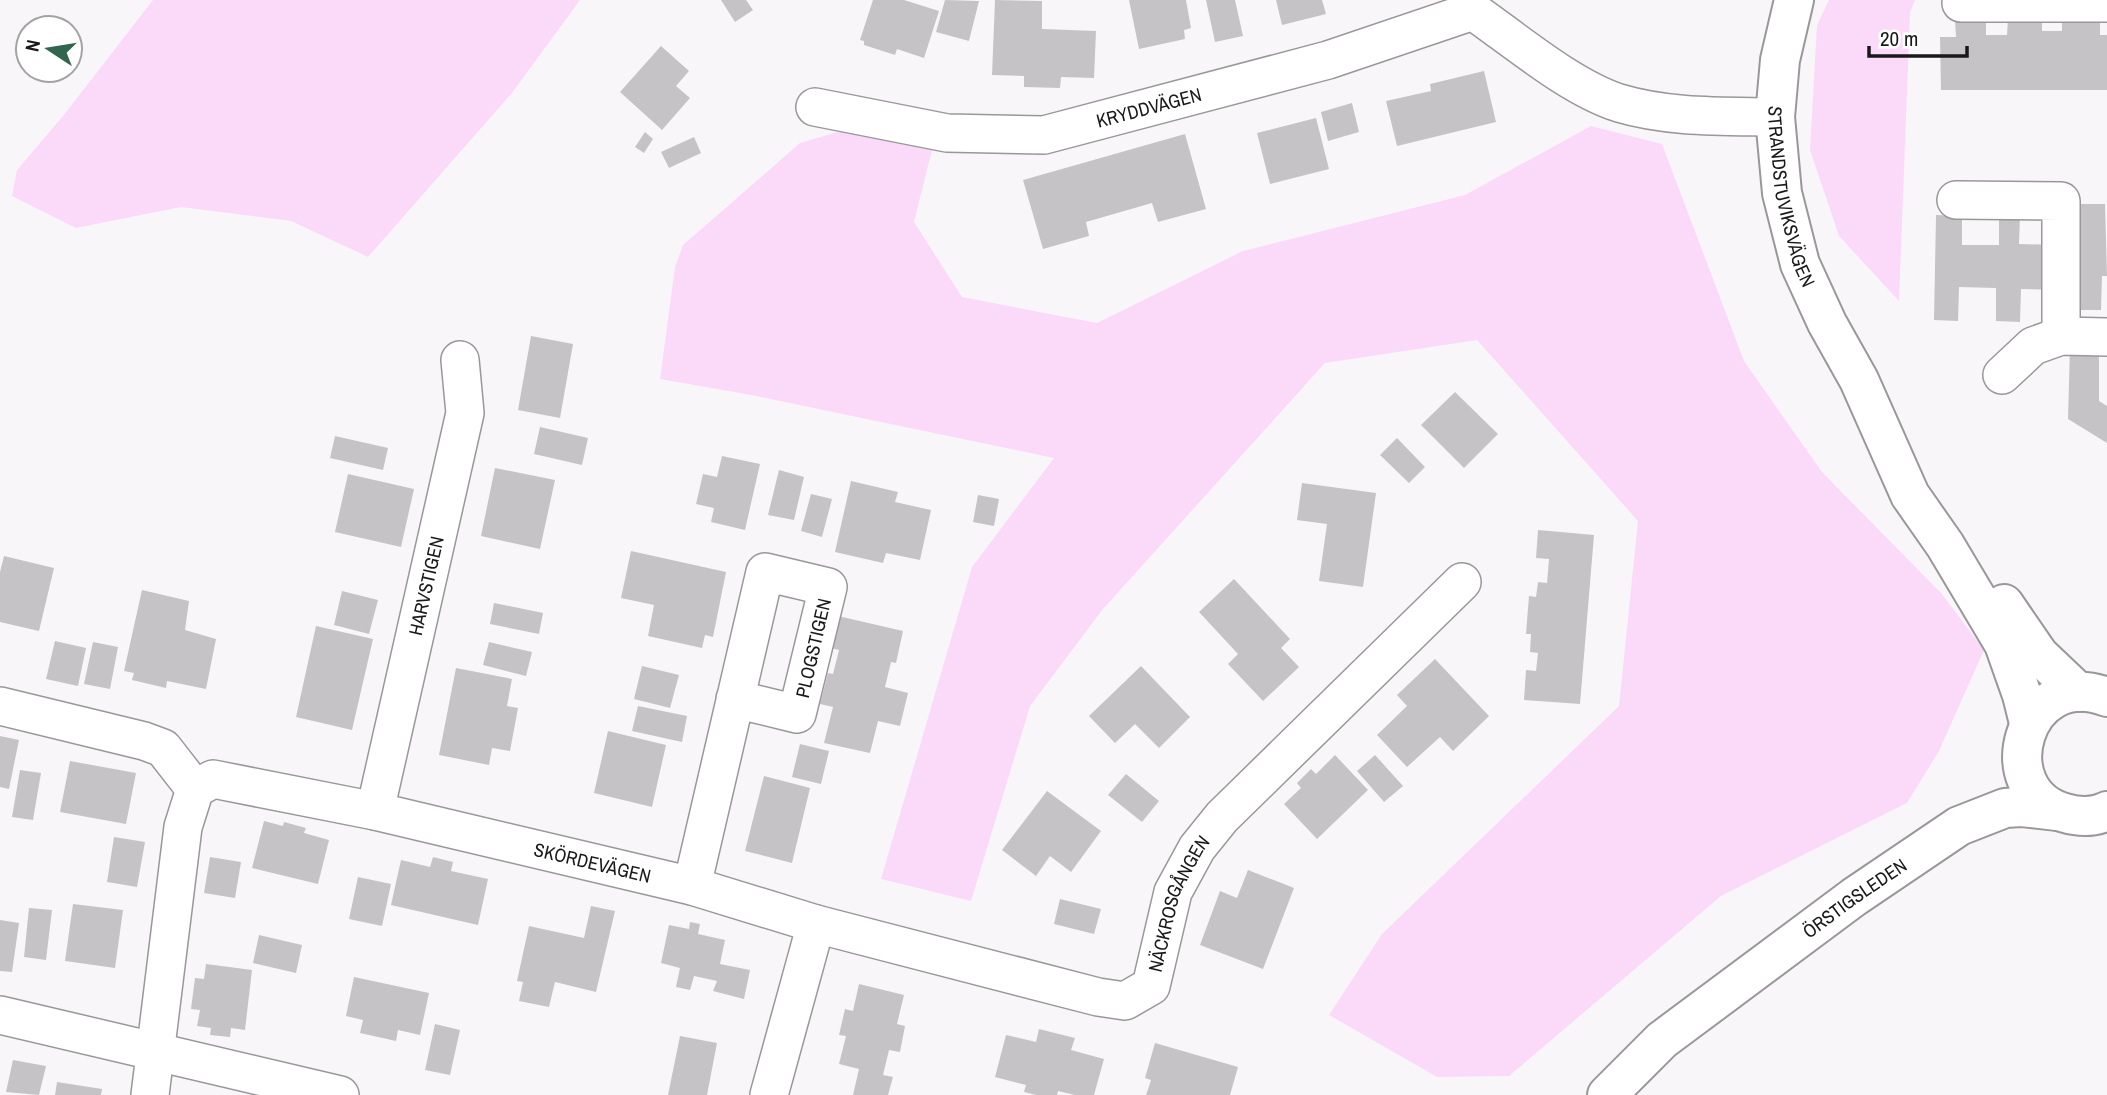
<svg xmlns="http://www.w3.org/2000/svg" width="2107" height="1095" font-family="'Archivo Narrow',sans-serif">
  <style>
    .green { fill: #fbdaf9 }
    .building { fill: #c6c3c6 }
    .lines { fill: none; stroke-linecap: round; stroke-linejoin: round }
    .street-casing { stroke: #9a979a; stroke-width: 40 }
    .secondary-casing { stroke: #9a979a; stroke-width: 42 }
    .street { stroke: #fff; stroke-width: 37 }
    .secondary { stroke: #fff; stroke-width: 38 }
    .labels { text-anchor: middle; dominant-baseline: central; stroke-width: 6; stroke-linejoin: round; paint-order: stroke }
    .street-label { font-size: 19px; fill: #1a191a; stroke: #fff }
  </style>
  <rect width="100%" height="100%" fill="#f9f6f9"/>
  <path class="green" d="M153 0H580L512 93 368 257 291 221 181 207 76 228 12 196 17 170 63 116Z
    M1829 0H1915L1910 13 1899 301 1839 236 1810 150 1817 25Z
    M858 126 933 146 914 222 962 297 1097 323 1243 251 1465 195 1591 126 1662 144 1744 361 1822 472 1941 593 1984 650 1939 751 1907 803 1721 896 1509 1076 1437 1077 1329 1015 1382 934 1619 706 1638 521 1477 340 1325 363 1103 609 1030 706 971 901 881 879 972 567 1054 458 751 395 660 379 675 267 683 245 800 143Z"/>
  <path class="building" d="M721 0H746L753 10 735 22Z
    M873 0H904L939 11 924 58 897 49 895 55 864 45V41L860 40Z
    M945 0 979 1 969 41 936 32Z
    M995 0 1042 1V29L1096 31 1094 78 1061 77 1060 88 1024 87V76L992 75Z
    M1129 0H1186L1191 28 1184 30 1185 39 1139 49Z
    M1206 0H1235L1243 36 1215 42Z
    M1276 0H1322L1326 14 1282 25Z
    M2100 16V35H2107V90H1941L1940 37H1956L1955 20H1986V35H2007L2008 18 2042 17V31H2062V17Z
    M661 46 689 71 676 86 690 98 662 130 620 92Z
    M1484 71 1496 122 1397 146 1386 101 1431 91 1430 84Z
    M1352 103 1359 132 1328 141 1321 112Z
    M1316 118 1329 169 1270 184 1257 133Z
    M645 132 653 139 644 153 635 147Z
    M1185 134 1206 209 1158 222 1152 203 1086 222 1089 236 1043 249 1023 180Z
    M694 137 701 153 669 168 661 152Z
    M2079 204H2105L2107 276H2102L2101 310H2077Z
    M1999 214 2020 215 2019 244 2059 245 2058 290 2021 289 2020 322 1996 321V288L1959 287 1958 321 1934 320 1936 215 1962 216V245H1999Z
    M531 336 573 344 560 418 518 410Z
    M2070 346H2099V401L2107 406V443L2068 419Z
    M1455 392 1498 434 1464 468 1421 425Z
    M540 427 588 438 582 465 534 454Z
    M335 436 388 448 383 470 330 458Z
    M1397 438 1425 467 1409 483 1380 455Z
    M722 456 760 464 745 530 711 522 714 508 696 504 703 474 717 477Z
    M495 468 555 480 540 549 481 536Z
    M779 470 804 477 794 520 768 515Z
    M348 474 414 489 401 547 335 532Z
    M851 481 898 492 895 502 931 510 920 560 886 553 883 563 835 552Z
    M1302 483 1376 493 1363 587 1319 581 1327 524 1297 520Z
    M811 494 832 499 822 537 801 531Z
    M978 495 999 499 994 526 973 522Z
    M1538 530 1594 535 1580 704 1524 700 1526 670 1536 671 1538 653 1530 652 1531 634H1526L1529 596 1536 597 1538 582 1547 583 1549 559 1536 558Z
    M631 551 726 572 713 637 705 635 702 648 648 636 654 605 621 598Z
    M4 556 54 568 39 631 0 622V572Z
    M1234 579 1290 639 1281 648 1299 667 1263 701 1228 664 1238 654 1199 612Z
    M142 590 189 601 185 630 216 639 206 689 167 681 166 688 132 680 134 673 124 671Z
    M342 591 378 600 369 634 334 625Z
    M494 603 543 613 539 634 490 624Z
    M838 616 903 631 896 663 891 662 885 687 908 693 900 726 878 721 870 753 824 743 833 707 820 704 828 673 833 674 839 650 831 648Z
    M316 626 373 639 352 730 296 717Z
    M55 641 86 648 78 686 46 679Z
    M93 642 118 647 110 689 84 684Z
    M489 642 532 652 526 676 483 665Z
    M1435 659 1489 716 1453 751 1440 737 1407 767 1377 735 1407 706 1397 695Z
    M642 666 679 675 670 708 634 699Z
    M1141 666 1190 717 1159 748 1135 724 1115 743 1089 716Z
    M456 668 512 679 507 706 518 708 510 751 492 748 489 765 439 755Z
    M638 706 687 716 682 742 632 731Z
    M608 731 666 745 652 807 594 793Z
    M0 736 19 740 9 789 0 787Z
    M800 744 829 751 821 784 792 777Z
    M1335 755 1368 790 1317 839 1284 804 1301 788 1297 783 1311 769 1316 774Z
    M1375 755 1403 786 1384 802 1357 771Z
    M70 761 136 773 126 824 60 812Z
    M20 770 41 773 33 820 12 817Z
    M1126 774 1159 801 1142 822 1108 795Z
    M764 776 810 788 792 863 745 851Z
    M1047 791 1101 831 1071 872 1050 856 1036 876 1002 850Z
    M264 821 283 826 284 822 306 828 304 833 329 840 318 884 252 868Z
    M114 837 145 842 137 887 107 882Z
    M210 857 241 862 235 898 204 893Z
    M433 857 453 862 451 871 488 879 478 925 391 905 401 860 430 867Z
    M1248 870 1294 888 1263 969 1200 945 1220 891 1237 898Z
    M358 877 391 884 382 926 349 919Z
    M1060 899 1101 909 1094 934 1054 924Z
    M73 904 123 910 115 968 65 961Z
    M591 906 615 911 596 992 555 982 549 1007 519 1001 523 982 517 981 529 926 584 938Z
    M29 908 52 910 46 960 24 957Z
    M0 920 19 923 12 972 0 971Z
    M690 922 700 924 698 934 725 940 720 964 750 970 744 999 713 991 717 981 694 976 690 990 676 987 680 968 661 963 669 925 689 929Z
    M259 935 302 945 296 973 253 963Z
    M206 964 252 970 245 1030 231 1028 230 1037 210 1035 211 1028 197 1026 200 1010 191 1009 195 978 204 979Z
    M354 977 429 993 420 1035 398 1030 396 1041 360 1033 363 1020 346 1016Z
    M859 984 904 995 897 1024 905 1026 900 1052 889 1050 883 1075 893 1077 888 1095H853L859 1069 839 1064 846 1036 839 1035 845 1009 853 1011Z
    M435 1024 460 1030 450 1075 425 1070Z
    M1039 1029 1075 1038 1071 1050 1104 1059 1094 1095H1075L1058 1091 1057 1095H1036L1024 1092 1026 1085 995 1077 1006 1035 1036 1042Z
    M680 1036 717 1043 707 1095H668Z
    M1155 1043 1238 1067 1230 1095H1146L1151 1080 1145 1078Z
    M13 1060 46 1066 39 1095 6 1092Z
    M57 1082 102 1089 101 1095H55Z"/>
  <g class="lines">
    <defs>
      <g id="street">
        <path d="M1961 3H2107"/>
        <path id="s1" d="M815 107 947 133 1044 135 1328 60 1473 11C1516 41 1570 87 1619 103 1669 118 1723 116 1775 117"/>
        <path d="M1956 200 2061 201V336"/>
        <path d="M2002 375 2033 346 2061 336 2107 337"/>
        <path d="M0 706 144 741 163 748 195 789"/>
        <path id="s2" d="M375 811 465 413 460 360"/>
        <path d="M692 886 765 572 828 587 797 714 735 699"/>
        <path id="s3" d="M816 924 1098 997 1125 1001 1151 986 1173 892 1197 848 1222 817 1462 582"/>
        <path d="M0 1015 340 1095"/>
        <path id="s4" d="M150 1095 183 827 195 789 213 779 375 811 692 886 816 924 769 1095"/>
      </g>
      <g id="secondary">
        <path id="s5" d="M1794 0 1780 60 1775 117 1782 193 1800 264 1827 323 1859 380 1910 495 1945 545 2004 644 2022 695 2029 723"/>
        <path d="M2004 604 2039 655 2078 692"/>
        <path d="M2107 697C2023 665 1988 792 2065 813 2079 817 2093 818 2107 811"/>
        <path id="s6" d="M1607 1095 1662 1040 1854 897 1959 826 2005 808 2021 807 2057 811"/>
      </g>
    </defs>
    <use href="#street" class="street-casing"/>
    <use href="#secondary" class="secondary-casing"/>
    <use href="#street" class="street"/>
    <use href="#secondary" class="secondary"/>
  </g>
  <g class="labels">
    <g class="street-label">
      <text stroke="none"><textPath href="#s1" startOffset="340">KRYDDVÄGEN</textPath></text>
      <text stroke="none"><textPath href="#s5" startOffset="200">STRANDSTUVIKSVÄGEN</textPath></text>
      <text stroke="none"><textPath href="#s2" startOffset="231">HARVSTIGEN</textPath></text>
      <text transform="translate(813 648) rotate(-77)">PLOGSTIGEN</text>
      <text stroke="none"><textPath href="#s4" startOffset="719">SKÖRDEVÄGEN</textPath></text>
      <text stroke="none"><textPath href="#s6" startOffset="317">ÖRSTIGSLEDEN</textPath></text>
      <text stroke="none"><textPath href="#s3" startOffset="436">NÄCKROSGÅNGEN</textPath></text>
    </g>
  </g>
  <g transform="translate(49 49) rotate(282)"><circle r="33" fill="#ffffff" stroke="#a3a3a3" stroke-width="2"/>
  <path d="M0-5L12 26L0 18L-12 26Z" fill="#2f664d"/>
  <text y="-10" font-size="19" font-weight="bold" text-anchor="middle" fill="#1a191a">N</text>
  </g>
  <path d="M1869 46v10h98v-10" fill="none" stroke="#1a191a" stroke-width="3.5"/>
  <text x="1880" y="46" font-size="21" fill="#1a191a" stroke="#ffffff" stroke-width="5" paint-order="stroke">20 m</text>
</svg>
